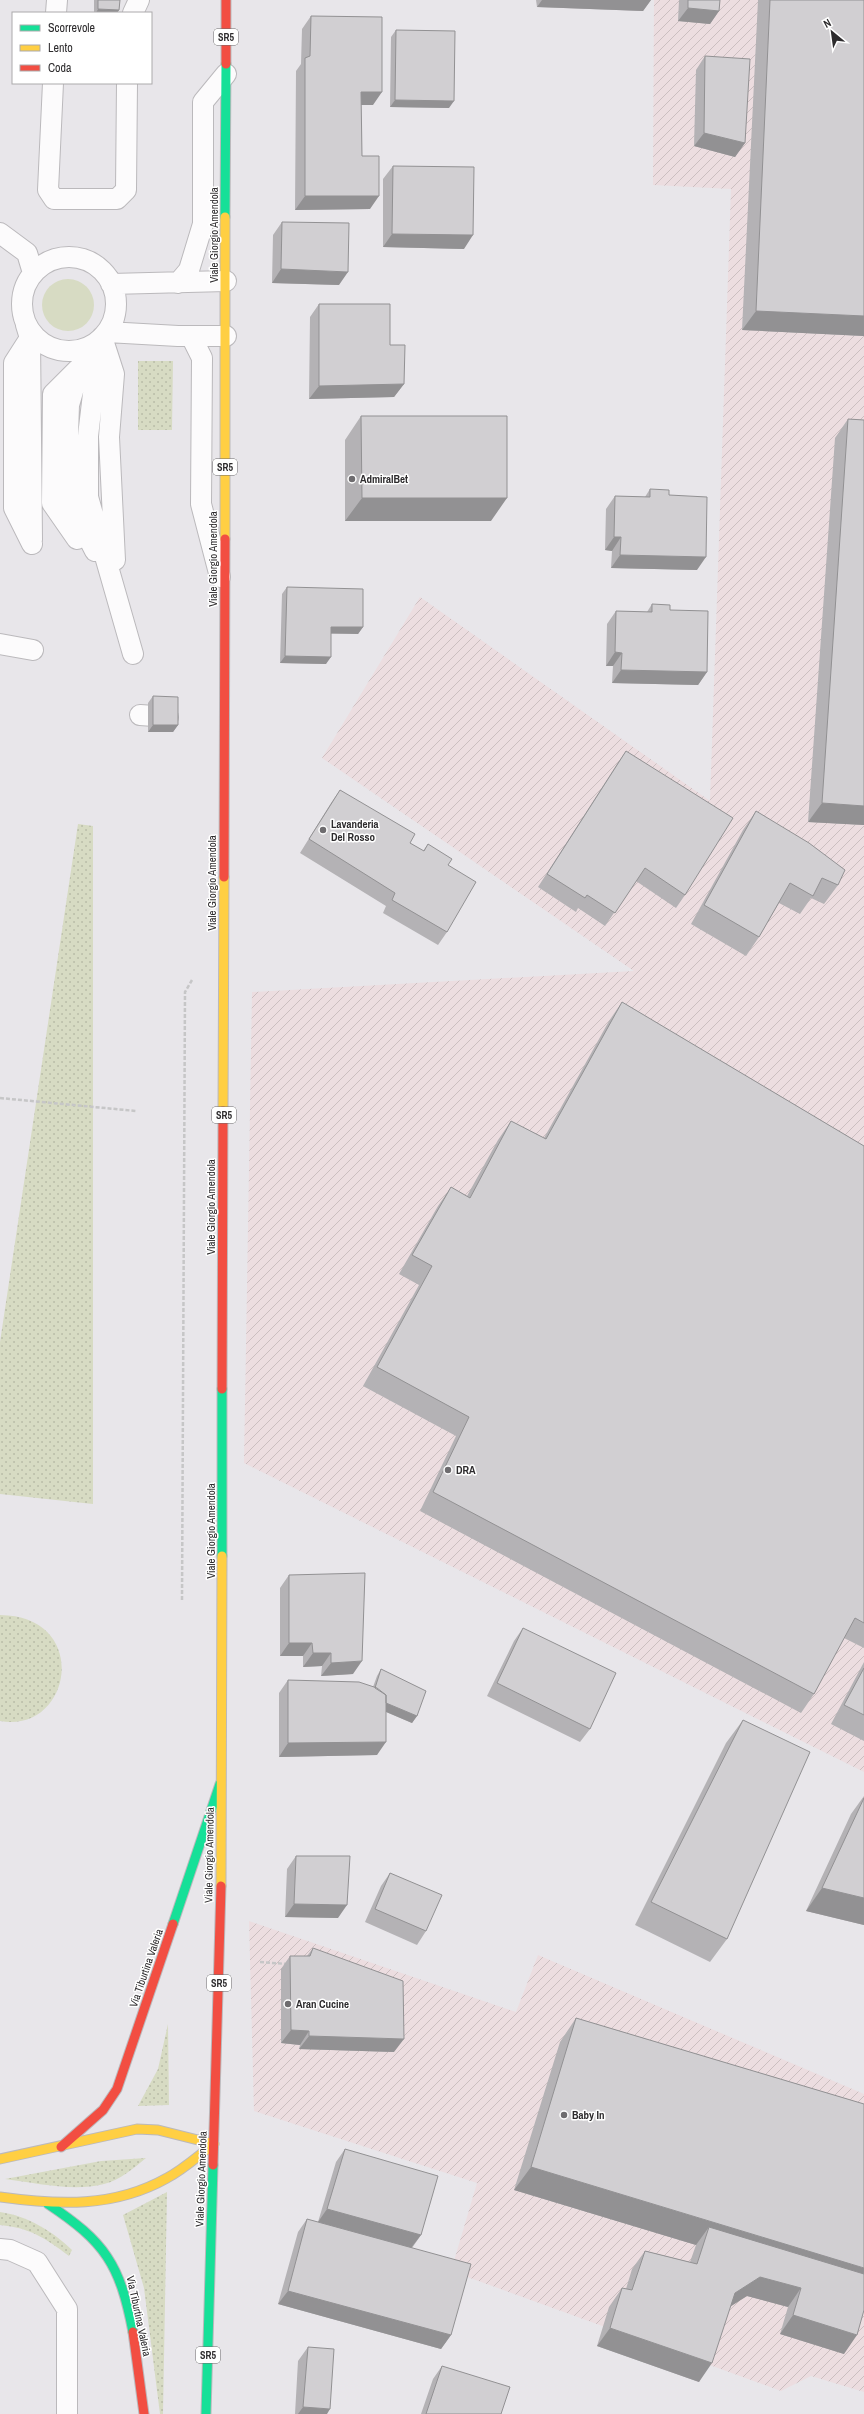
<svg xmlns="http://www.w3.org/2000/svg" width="864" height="2414" font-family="'Archivo Narrow',sans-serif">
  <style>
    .industrial { fill: url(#industrial-furrows) }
    .grass { fill: url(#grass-dots) }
    .garden { fill: #d7dbc3 }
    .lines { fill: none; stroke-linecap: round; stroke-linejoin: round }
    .lane-casing { stroke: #bbb9bc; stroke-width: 22 }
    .fast-casing { stroke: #bbb9bc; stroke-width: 11 }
    .slow-casing { stroke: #bbb9bc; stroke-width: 11 }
    .jam-casing { stroke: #bbb9bc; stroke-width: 11 }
    .path { stroke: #c6c6c7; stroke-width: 2.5; stroke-dasharray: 4 2; stroke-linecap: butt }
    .lane { stroke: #fcfbfc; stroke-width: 20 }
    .fast { stroke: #16e098; stroke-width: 9 }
    .slow { stroke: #ffcf43; stroke-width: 9 }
    .jam { stroke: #f24e42; stroke-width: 9 }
    .wall { fill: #b4b2b5 }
    .shaded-wall { fill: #929193 }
    .building { fill: #d1cfd2; stroke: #929193 }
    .poi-dot { fill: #6e6c6f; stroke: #fff; stroke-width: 1.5 }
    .labels { text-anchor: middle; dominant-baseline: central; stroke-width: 3; stroke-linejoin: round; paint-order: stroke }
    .shield { fill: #fff; stroke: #6c6b6c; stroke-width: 1 }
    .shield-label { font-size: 10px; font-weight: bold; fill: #2d2b2d }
    .street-label { font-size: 11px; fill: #2d2b2d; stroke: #fff }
    .poi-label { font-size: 11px; font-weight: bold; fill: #2d2b2d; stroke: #fff; text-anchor: start }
  </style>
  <defs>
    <pattern id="industrial-furrows" width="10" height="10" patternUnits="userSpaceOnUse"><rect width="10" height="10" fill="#ecdde0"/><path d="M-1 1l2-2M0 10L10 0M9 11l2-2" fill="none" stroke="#cbbec0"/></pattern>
    <pattern id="grass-dots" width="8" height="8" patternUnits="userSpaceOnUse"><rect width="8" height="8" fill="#d7dbc3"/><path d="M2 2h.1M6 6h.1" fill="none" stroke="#b9bca8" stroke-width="1.8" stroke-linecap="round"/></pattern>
  </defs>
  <rect width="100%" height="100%" fill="#e8e6ea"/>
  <path class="industrial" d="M654 0H864V1772L244 1463 252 992 634 971 322 758 420 597 710 801 731 189 653 185Z
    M249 1921 516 2012 538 1955 864 2094V2392L811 2376 781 2391 451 2271 477 2183 254 2111Z"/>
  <path class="grass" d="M138 361H173L172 430H138Z
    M78 824 93 826V1504L0 1494V1342Z
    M0 1615C92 1616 72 1734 0 1721Z
    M168 2024 169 2105 138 2106 158 2069Z
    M146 2158C134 2168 120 2180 104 2184 73 2192 37 2183 5 2179L101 2161Z
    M167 2192 163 2414H160L144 2288 123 2215Z
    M0 2212C28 2216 52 2231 72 2250L69 2256C45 2238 31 2228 0 2225Z"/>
  <path class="garden" d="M42 305a26 26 0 1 1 52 0a26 26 0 1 1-52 0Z"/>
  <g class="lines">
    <defs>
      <path id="lane" d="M56 13 57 0
        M133 13 139 0
        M53 83 48 190 54 199H117L126 190 127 83
        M0 233 27 253 33 273
        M22 304a47 47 0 1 1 94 0a47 47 0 1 1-94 0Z
        M178 283 189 270 203 224V102L226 74
        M111 284 226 281
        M26 325 30 338 14 363V508L32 544
        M107 332 178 336H226
        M191 336 202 358 201 504 220 577
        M102 337 93 394 88 436V497L133 654
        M30 338 32 540
        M103 340 114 374 109 437 115 560
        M77 539 52 503 53 394 78 369
        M95 551 68 498V434L69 405 80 367 99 342
        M0 644 33 650
        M140 715 168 717
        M0 2249 10 2250 37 2262 67 2309V2414"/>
      <path id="fast" d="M225 217 226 64
        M222 1556V1389
        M173 1924 220 1784
        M48 2204C105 2242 120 2264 133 2332
        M206 2414 213 2165"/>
      <path id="slow" d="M225 539V217
        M223 1111 224 877
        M221 1886 222 1556
        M0 2159 137 2129 158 2130 214 2144
        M0 2197C58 2205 114 2208 167 2178 184 2169 199 2155 214 2144"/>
      <path id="jam" d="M226 64V0
        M224 877 225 539
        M222 1389 223 1111
        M61 2147 103 2110 117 2089 173 1924
        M213 2165 221 1886
        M133 2332 144 2414"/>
    </defs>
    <use href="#lane" class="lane-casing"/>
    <use href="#fast" class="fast-casing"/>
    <use href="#slow" class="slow-casing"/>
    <use href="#jam" class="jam-casing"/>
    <path class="path" d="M0 1098 136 1111
      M182 1600 185 992 192 980
      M260 1962 287 1964"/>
    <use href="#lane" class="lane"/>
    <use href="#fast" class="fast"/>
    <use href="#slow" class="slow"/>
    <use href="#jam" class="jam"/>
  </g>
  <path class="wall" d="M94 0H120L119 10 117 13H94Z
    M536 0H651L643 11 537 7Z
    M679 0H720L719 11 710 24 678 21Z
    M758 0H864V336L742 330Z
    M311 16 373 105H361L362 156 370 209 295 210 296 71 301 64 302 29Z
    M396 30 449 108 390 107 391 37Z
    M705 56 745 143 735 157 694 146 696 70Z
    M393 166 464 249 383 247V179Z
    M282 222 339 285 272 283 273 235Z
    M319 304 390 345 404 384 394 397 309 399 310 317Z
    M361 416 491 521H345V440Z
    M848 419 864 420V825L808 822 835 438Z
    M650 489 669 495 697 570 611 568 612 551 605 550 606 509 615 496 645 497Z
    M287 587 363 627 358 634H331L326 664 280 663 282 594Z
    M652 604 670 610 707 672 698 685 612 683 613 666H606L607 624 616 611 647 612Z
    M153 696 178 725 173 732H148V703Z
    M626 751 685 895 676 908 636 881 605 926 578 908 576 912 538 887 617 764Z
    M340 790 410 843 423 851 428 844 448 865 447 932 438 945 383 913 386 906 300 853 331 803Z
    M756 811 838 885 824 904 811 898 800 914 779 903 759 937 746 956 691 924 743 830Z
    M622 1002 864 1146V1648L844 1638 814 1694 801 1713 420 1511 456 1436 363 1386 419 1285 399 1274 438 1206 451 1187 467 1196 498 1140 511 1121 544 1138 609 1021Z
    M289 1575 353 1674 321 1676 322 1666 303 1667V1656H280V1588Z
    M523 1628 590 1729 580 1742 487 1696 514 1641Z
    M864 1662V1741L831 1724Z
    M381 1669 417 1716 412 1723 386 1712 377 1755 279 1757V1693L288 1680 373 1687 377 1676Z
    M743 1720 727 1939 710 1962 635 1925 726 1743Z
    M864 1796V1925L806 1911 851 1814Z
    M296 1856 338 1918 285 1917 287 1869Z
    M390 1873 426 1931 417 1945 365 1922 381 1886Z
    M313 1948 394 2052 299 2049 300 2045 281 2043V1969L290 1956H307Z
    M576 2018 864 2104 844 2354 780 2334 788 2307 747 2296 730 2306 699 2382 597 2346 609 2307 622 2288 626 2289 632 2269 645 2251 690 2262 696 2245 514 2190 560 2042Z
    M345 2149 421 2235 412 2248 451 2335 441 2349 278 2304 298 2232 307 2219 318 2222 336 2162Z
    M308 2347 327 2414H295L298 2361Z
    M442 2366 501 2414H421L433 2379Z"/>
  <path class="shaded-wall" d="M542 0H651L643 11 537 7Z
    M688 8 719 11 710 24 678 21Z
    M98 9 119 10 117 13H96Z
    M361 92H382L373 105H352Z
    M395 100 454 101 449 108 390 107Z
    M704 133 745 143 735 157 694 146Z
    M305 196H379L370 209 295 210Z
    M392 234 473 235 464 249 383 247Z
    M281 269 348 272 339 285 272 283Z
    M756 311 864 316V336L742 330Z
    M404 384 394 397 309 399 319 386Z
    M362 498H507L491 521H345Z
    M614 537H621L612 551 605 550Z
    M620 555 706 557 697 570 611 568Z
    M331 627H363L358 634 327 633Z
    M615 652 622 653 613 666H606Z
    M285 656 331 657 326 664 280 663Z
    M621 670 707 672 698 685 612 683Z
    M153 725H178L173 732H148Z
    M822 803 864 806V825L808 822Z
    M289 1643H312L303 1656H280Z
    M313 1653H331L322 1666 303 1667Z
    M362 1661 353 1674 321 1676 331 1663Z
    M381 1701 417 1716 412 1723 377 1708Z
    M386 1742 377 1755 279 1757 288 1743Z
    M822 1888 864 1898V1925L806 1911Z
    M294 1904 347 1905 338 1918 285 1917Z
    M291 2030 309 2031 300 2045 281 2043Z
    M309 2036 404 2039 394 2052 299 2049Z
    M531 2167 864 2268V2296L709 2227 696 2245 514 2190Z
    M327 2209 421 2235 411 2248 318 2222Z
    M760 2277 801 2288 788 2307 747 2296 722 2312 735 2293Z
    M288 2291 451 2335 441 2349 278 2304Z
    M793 2315 857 2335 844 2354 780 2334Z
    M610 2328 712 2363 699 2382 597 2346Z
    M303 2407 330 2409 327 2414H298Z"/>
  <path class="building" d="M98 0H120L119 10 98 9Z
    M688 0H720L719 11 688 8Z
    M770 0H864V316L756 311Z
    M311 16 382 17V92H361L362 156H379V196H305V58L310 56Z
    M396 30 455 31 454 101 395 100Z
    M705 56 750 59 745 143 704 133Z
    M393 166 474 167 473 235 392 234Z
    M282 222 349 223 348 272 281 269Z
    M319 304H390V345H405L404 384 319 386Z
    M361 416H507V498H362Z
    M848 419 864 420V806L822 803Z
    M650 489 669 490V495L707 497 706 557 620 555 621 537H614L615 496 650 497Z
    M287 587 363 589V627H331V657L285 656Z
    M652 604 670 605V610L708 611 707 672 621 670 622 653 615 652 616 611 652 612Z
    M153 696 178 697V725H153Z
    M626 751 733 818 685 895 645 868 615 913 587 895 585 898 547 874Z
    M340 790 415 834 410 843 424 851 428 844 452 859 448 865 476 882 447 932 392 900 395 893 309 839Z
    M756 811 809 843 845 870 838 885 822 878 813 896 790 883 759 937 704 905Z
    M622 1002 864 1146V1623L855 1618 814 1694 433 1492 469 1417 377 1367 432 1266 412 1255 451 1187 470 1198 511 1121 546 1139Z
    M365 1573 362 1661 331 1663V1653H313L312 1643H289V1575Z
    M523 1628 616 1673 590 1729 497 1683Z
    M864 1668V1715L844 1705Z
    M381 1669 426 1691 417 1716 386 1703V1695L375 1688Z
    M288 1680 359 1682 377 1688 386 1695V1742L288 1743Z
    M743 1720 810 1752 727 1939 651 1902Z
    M864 1798V1898L822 1888Z
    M296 1856H350L347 1905 294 1904Z
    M390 1873 442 1895 426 1931 375 1909Z
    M313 1948 403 1981 404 2039 309 2036V2031L291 2030 290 1956H310Z
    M576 2018 864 2104V2268L531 2167Z
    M345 2149 438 2176 421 2235 327 2209Z
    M307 2219 471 2264 451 2335 288 2291Z
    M709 2227 864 2274V2310L857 2335 793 2315 801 2288 760 2277 735 2293 712 2363 610 2328 622 2288 632 2290 645 2251 697 2264Z
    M308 2347 334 2349 330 2409 303 2407Z
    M442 2366 510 2387 501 2414H426Z"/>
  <g class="poi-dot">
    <circle cx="352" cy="479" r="4"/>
    <circle cx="323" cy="830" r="4"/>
    <circle cx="448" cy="1470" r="4"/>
    <circle cx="288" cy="2004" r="4"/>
    <circle cx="564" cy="2115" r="4"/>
  </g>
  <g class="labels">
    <g class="shield">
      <rect x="214" y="29" width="24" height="16" rx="3"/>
      <rect x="213" y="459" width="24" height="16" rx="3"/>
      <rect x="212" y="1107" width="24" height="16" rx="3"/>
      <rect x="207" y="1975" width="24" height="16" rx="3"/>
      <rect x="196" y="2347" width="24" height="16" rx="3"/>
    </g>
    <g class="shield-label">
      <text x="226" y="37">SR5</text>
      <text x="225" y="467">SR5</text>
      <text x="224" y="1115">SR5</text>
      <text x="219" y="1983">SR5</text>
      <text x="208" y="2355">SR5</text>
    </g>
    <g class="street-label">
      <text transform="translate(214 235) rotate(-90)">Viale Giorgio Amendola</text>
      <text transform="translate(213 559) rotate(-90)">Viale Giorgio Amendola</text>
      <text transform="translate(212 883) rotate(-90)">Viale Giorgio Amendola</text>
      <text transform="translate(211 1207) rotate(-90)">Viale Giorgio Amendola</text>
      <text transform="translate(211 1531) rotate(-90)">Viale Giorgio Amendola</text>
      <text transform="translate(209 1855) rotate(-89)">Viale Giorgio Amendola</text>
      <text transform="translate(146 1968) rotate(-71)">Via Tiburtina Valeria</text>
      <text transform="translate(201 2179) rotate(-88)">Viale Giorgio Amendola</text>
      <text transform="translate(139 2316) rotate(78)">Via Tiburtina Valeria</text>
    </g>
    <g class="poi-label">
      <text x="360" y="479">AdmiralBet</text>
      <text x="331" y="824">Lavanderia<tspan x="331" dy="13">Del Rosso</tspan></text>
      <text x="456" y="1470">DRA</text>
      <text x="296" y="2004">Aran Cucine</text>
      <text x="572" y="2115">Baby In</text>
    </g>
  </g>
  <rect x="12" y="12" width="140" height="72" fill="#ffffff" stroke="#abaaab"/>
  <rect x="20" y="25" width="20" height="6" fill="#16e098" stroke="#abaaab"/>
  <text x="48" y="32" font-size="12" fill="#2d2b2d">Scorrevole</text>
  <rect x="20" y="45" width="20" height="6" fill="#ffcf43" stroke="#abaaab"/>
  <text x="48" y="52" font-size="12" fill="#2d2b2d">Lento</text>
  <rect x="20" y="65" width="20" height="6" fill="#f24e42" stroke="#abaaab"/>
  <text x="48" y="72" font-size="12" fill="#2d2b2d">Coda</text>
  <g transform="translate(832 32) rotate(331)" stroke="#ffffff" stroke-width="3" paint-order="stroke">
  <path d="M0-3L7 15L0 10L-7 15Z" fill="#2d2b2d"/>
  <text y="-6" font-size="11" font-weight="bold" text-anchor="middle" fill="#2d2b2d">N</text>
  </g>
</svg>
